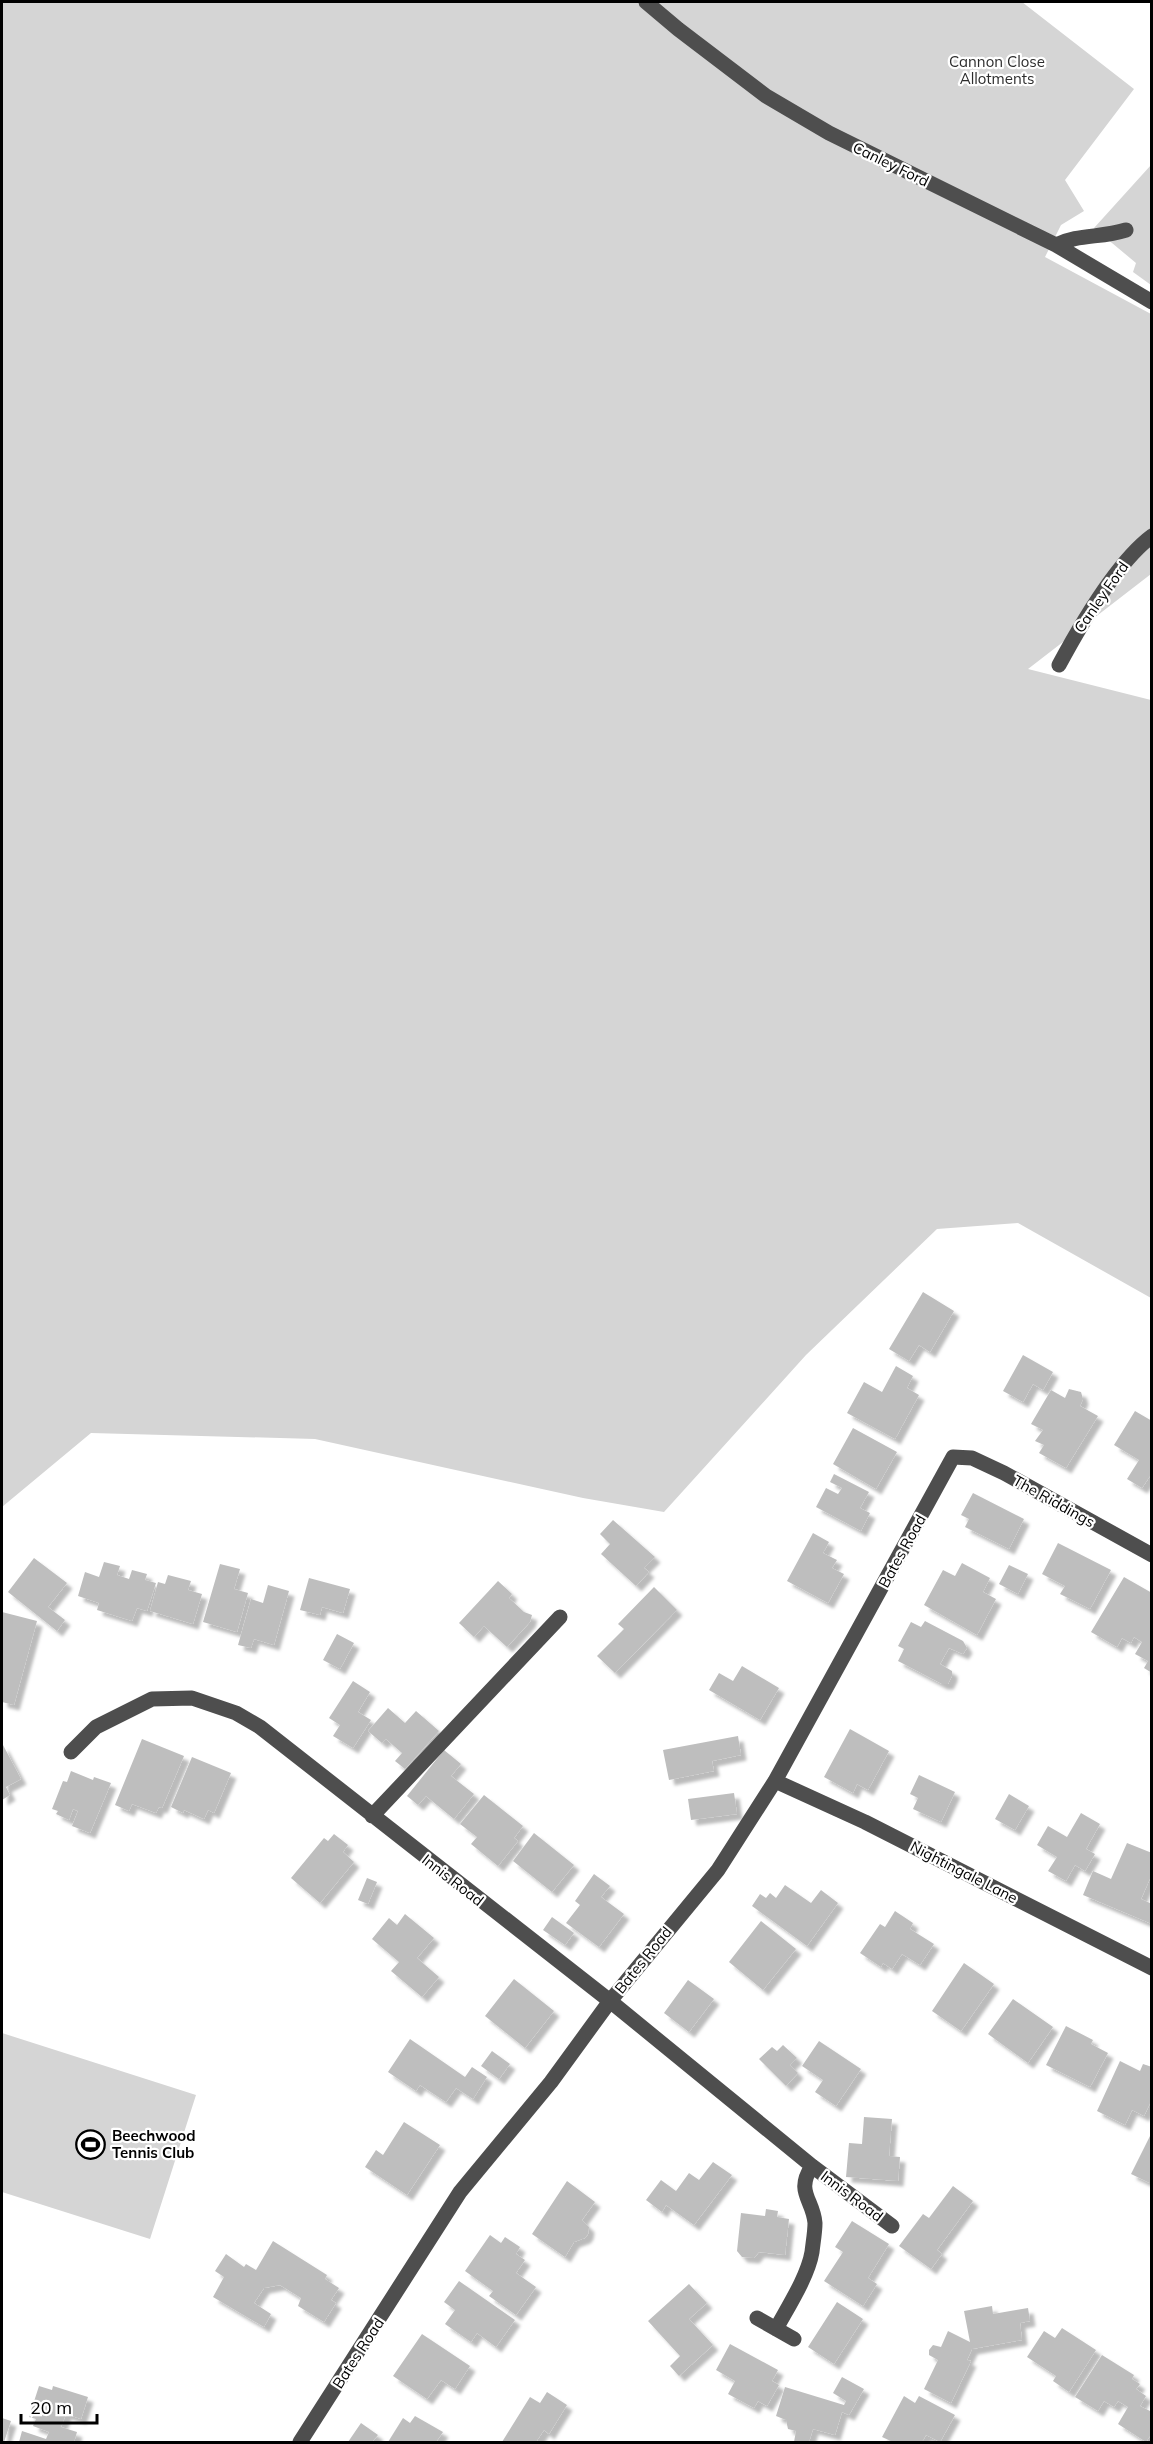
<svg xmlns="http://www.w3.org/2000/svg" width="1153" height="2444" font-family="Mulish,sans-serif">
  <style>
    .green { fill: #d5d5d5 }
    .building { fill: #bebebe; filter: url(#shadow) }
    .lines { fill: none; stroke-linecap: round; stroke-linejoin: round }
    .minor { stroke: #4e4e4e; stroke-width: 15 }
    .labels { text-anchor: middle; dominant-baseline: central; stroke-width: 4.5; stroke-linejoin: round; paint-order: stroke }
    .park-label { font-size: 15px; fill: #2c2c2c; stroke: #fff }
    .street-label { font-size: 15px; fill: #000; stroke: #fff }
    .poi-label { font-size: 15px; font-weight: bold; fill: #000; stroke: #fff; text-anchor: start }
  </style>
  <defs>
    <filter id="shadow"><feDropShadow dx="5.5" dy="5.5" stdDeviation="1.5" flood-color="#0004"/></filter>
  </defs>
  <rect width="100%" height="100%" fill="#fff"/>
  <path class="green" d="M2 2H1022L1134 89 1065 180 1084 211 1061 225 1045 257 1151 314V574L1028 669 1151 700V1298L1018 1223 937 1229 806 1355 664 1512 583 1498 315 1439 91 1433 2 1507Z
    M1151 165V285L1133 272 1136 263 1094 228Z
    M2 2033 196 2095 150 2239 2 2192Z"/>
  <path class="building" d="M923 1292 954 1311 930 1352 919 1345 909 1361 889 1349Z
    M1023 1355 1053 1372 1043 1390 1033 1384 1023 1402 1003 1391Z
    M896 1366 913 1376 907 1388 919 1395 895 1439 847 1413 864 1382 882 1392Z
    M1069 1389 1081 1392 1083 1399 1080 1406 1098 1416 1066 1468 1039 1453 1044 1445 1035 1441 1043 1430 1031 1424 1051 1390 1065 1398Z
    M1135 1411 1152 1421V1473L1142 1488 1127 1479 1139 1460 1114 1445Z
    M853 1428 897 1452 876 1489 833 1464Z
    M834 1474 869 1492 860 1508 870 1513 861 1531 816 1507 826 1488 838 1494 842 1488 830 1482Z
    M973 1493 1024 1519 1009 1549 965 1527 969 1519 961 1515Z
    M613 1520 655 1557 644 1568 649 1572 636 1586 601 1554 610 1544 600 1534Z
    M813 1533 829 1542 823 1553 837 1560 832 1568 844 1574 828 1603 787 1581Z
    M1058 1543 1111 1570 1090 1609 1060 1594 1065 1586 1042 1574Z
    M34 1558 67 1583 48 1607 65 1620 57 1631 8 1592Z
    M104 1562 120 1566 117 1575 129 1579 132 1570 147 1574 145 1580 156 1583 147 1611 137 1608 132 1621 97 1610 99 1603 78 1596 85 1572 99 1577Z
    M962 1563 990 1578 983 1592 996 1599 977 1635 924 1605 943 1570 955 1576Z
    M220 1564 240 1569 234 1589 248 1593 237 1632 203 1622Z
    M1009 1565 1028 1574 1018 1594 999 1584Z
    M168 1575 191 1581 188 1590 202 1594 193 1624 150 1611 158 1582 165 1584Z
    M1124 1577 1152 1593V1673L1144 1668 1148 1661 1135 1654 1142 1642 1134 1637 1131 1643 1122 1638 1117 1647 1091 1632Z
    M309 1578 350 1589 343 1613 322 1607 320 1615 300 1610Z
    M498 1581 512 1594 509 1598 524 1612 532 1615 530 1622 507 1647 484 1626 474 1637 459 1623Z
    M268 1585 289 1591 274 1645 254 1639 251 1648 238 1645 251 1599 263 1603Z
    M654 1587 677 1610 615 1673 597 1656 624 1629 618 1624Z
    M2 1612 37 1621 14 1705 2 1702Z
    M925 1621 963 1641 967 1648 963 1654 949 1648 940 1664 952 1671V1676L948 1684H942L898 1661 904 1649 898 1646 911 1622 921 1627Z
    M337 1634 354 1643 340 1669 323 1660Z
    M742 1666 779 1688 760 1720 709 1690 719 1673 733 1681Z
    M353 1681 370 1692 358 1712 371 1720 353 1748 333 1736 340 1725 329 1718Z
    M388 1708 405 1723 416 1711 439 1731 405 1769 395 1761 402 1753 386 1739 382 1743 368 1731Z
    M850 1729 889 1751 868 1790 857 1784 853 1793 824 1777Z
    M738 1736 741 1755 712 1761 714 1771 669 1780 663 1750Z
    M142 1739 184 1756 162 1808 159 1807 156 1813 132 1804 129 1811 115 1805Z
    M3 1745 21 1779 6 1787 10 1795 2 1800V1746Z
    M444 1750 461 1764 451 1776 474 1794 454 1819 426 1796 418 1805 407 1796Z
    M192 1757 231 1773 214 1813 208 1810 204 1819 184 1810 183 1813 171 1807Z
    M71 1771 93 1780 94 1777 111 1783 90 1833 72 1826 78 1811 73 1809 69 1820 56 1814 58 1811 52 1809 63 1781 67 1782Z
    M919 1775 955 1792 941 1822 913 1809 918 1798 910 1794Z
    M734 1793 737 1814 691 1820 688 1799Z
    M1009 1794 1029 1806 1015 1830 995 1819Z
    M484 1795 523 1826 514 1838 518 1841 498 1866 471 1844 477 1837 460 1824Z
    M1081 1813 1100 1824 1086 1849 1095 1854 1085 1871 1075 1865 1066 1881 1048 1871 1057 1857 1037 1845 1048 1826 1067 1837Z
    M534 1833 574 1865 552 1892 513 1861Z
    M334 1834 348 1845 343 1852 354 1862 320 1903 291 1878 324 1838 328 1841Z
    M1127 1843 1152 1853V1874L1141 1899 1152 1904V1924L1083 1895 1093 1871 1111 1879Z
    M594 1874 610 1886 601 1897 624 1914 599 1947 566 1923 580 1905 575 1901Z
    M367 1878 377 1882 368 1904 358 1900Z
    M785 1885 811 1903 821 1890 838 1903 807 1946 752 1906 760 1894 766 1898 770 1893 776 1898Z
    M895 1911 913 1923 910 1929 934 1944 920 1965 902 1954 892 1969 883 1963 881 1967 860 1953 880 1924 885 1927Z
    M405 1914 434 1938 417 1958 439 1977 422 1997 391 1971 399 1962 372 1939 389 1918 397 1925Z
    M552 1917 574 1933 565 1945 543 1930Z
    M761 1921 796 1949 763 1990 729 1962Z
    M964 1963 994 1984 961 2031 932 2011Z
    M514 1979 554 2011 525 2048 485 2016Z
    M688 1980 714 1999 689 2032 664 2013Z
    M1013 1999 1053 2027 1028 2063 988 2034Z
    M1066 2026 1093 2040 1091 2044 1108 2053 1090 2087 1046 2065Z
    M410 2039 465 2077 472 2067 487 2077 473 2099 456 2088 446 2102 420 2085 416 2091 388 2072Z
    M819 2041 861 2069 836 2106 815 2092 823 2080 802 2066Z
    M783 2045 797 2058 790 2065 798 2073 786 2086 759 2059 772 2047 777 2051Z
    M492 2051 510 2064 499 2079 481 2066Z
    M1120 2061 1140 2071 1143 2064 1152 2067V2099L1144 2116 1132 2110 1125 2125 1097 2111Z
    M864 2117 892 2119 889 2156 900 2157 898 2181 846 2177 849 2143 862 2144Z
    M404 2122 440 2145 407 2195 365 2167 376 2150 383 2155Z
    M1152 2132V2184L1131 2174Z
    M713 2162 732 2175 694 2225 666 2205 662 2212 646 2200 661 2180 676 2191 689 2173 699 2180Z
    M567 2181 595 2202 582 2220 589 2227 588 2234 585 2238 574 2242 565 2257 532 2234Z
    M953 2186 973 2201 937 2250 942 2254 931 2269 899 2246 923 2214 929 2218Z
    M766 2209 778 2211 777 2217 789 2219 785 2255 759 2252 754 2258 742 2257 737 2251 741 2213 765 2216Z
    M852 2221 889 2244 868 2278 877 2284 863 2306 824 2281 843 2252 835 2247Z
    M490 2235 501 2243 505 2237 520 2247 516 2254 525 2260 516 2273 536 2287 516 2315 489 2296 493 2291 465 2271Z
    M273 2241 327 2275 325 2279 339 2288 331 2300 336 2303 324 2322 298 2306 301 2298 280 2285 264 2288 254 2303 271 2314 264 2327 213 2297 224 2277 215 2271 226 2254 244 2267 246 2264 256 2270Z
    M459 2281 515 2320 496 2347 477 2333 471 2342 445 2324 455 2310 444 2302Z
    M689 2284 707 2303 689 2319 713 2345 679 2376 670 2366 680 2356 648 2321Z
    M837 2302 863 2319 834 2364 808 2347Z
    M992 2306 993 2314 1028 2308 1030 2321 1020 2323 1022 2340 972 2349 967 2360 971 2361 951 2403 924 2389 938 2360 929 2355V2350L933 2345 941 2347 948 2331 970 2342 964 2311Z
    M1062 2328 1096 2350 1069 2392 1053 2381 1056 2376 1027 2357 1044 2331 1055 2338Z
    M422 2334 470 2366 455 2389 441 2380 427 2399 393 2376Z
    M730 2344 778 2370 772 2381 779 2385 767 2406 758 2401 754 2408 728 2394 735 2381 716 2370Z
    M1102 2355 1134 2375 1132 2379 1140 2384 1136 2389 1146 2396 1140 2406 1152 2412V2433L1146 2442 1118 2424 1128 2407 1118 2401 1114 2407 1104 2401 1098 2411 1075 2397Z
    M842 2377 864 2389 849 2415 842 2412 835 2435 813 2429 809 2442H794L796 2431 788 2429 786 2420 776 2416 785 2387 844 2405 846 2401 833 2393Z
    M39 2386 52 2390 53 2386 88 2397 81 2419 66 2414 61 2427 77 2432 74 2442H19L22 2431 46 2439 49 2432 33 2426 36 2419 29 2417Z
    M547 2392 567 2405 549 2434 544 2430 536 2442H502L530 2397 540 2403Z
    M904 2396 915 2403 919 2396 955 2415 940 2442 926 2435 922 2442H893L882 2437Z
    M415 2416 443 2432 436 2442H388L403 2418 410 2423Z
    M2 2418 11 2421 4 2442H2Z
    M361 2423 378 2435 372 2442H348Z"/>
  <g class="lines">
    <path class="minor" d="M646 2 678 29 766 96 829 133 1056 245 1152 302
      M1056 245C1078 234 1101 238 1126 230
      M1059 665C1080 626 1117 562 1152 536
      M71 1752 96 1727 152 1699 192 1698 236 1713 260 1727 610 2001 812 2166 892 2226
      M775 1781 865 1822 1152 1968
      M372 1816 560 1617
      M757 2318 794 2339
      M776 2329C788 2307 808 2276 812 2252 813 2243 815 2232 815 2223 813 2199 795 2192 812 2166
      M300 2442 460 2192 551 2082 610 2001 718 1870 775 1781 953 1457 972 1458 1004 1473 1152 1555"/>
  </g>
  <defs>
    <symbol id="stadium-ring" viewBox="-11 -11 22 22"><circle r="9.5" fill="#fff" stroke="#000" stroke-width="1.5"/><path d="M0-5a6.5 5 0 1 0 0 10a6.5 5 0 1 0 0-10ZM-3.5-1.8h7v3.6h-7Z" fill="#000"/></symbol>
  </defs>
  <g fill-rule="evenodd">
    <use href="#stadium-ring" x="74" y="2128" width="33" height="33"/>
  </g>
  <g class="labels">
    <g class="park-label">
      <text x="997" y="61">Cannon Close<tspan x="997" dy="17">Allotments</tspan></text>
    </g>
    <g class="street-label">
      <text transform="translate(891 164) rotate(26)">Canley Ford</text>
      <text transform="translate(1101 597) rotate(-55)">Canley Ford</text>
      <text transform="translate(1054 1501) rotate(29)">The Riddings</text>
      <text transform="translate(902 1551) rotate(-61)">Bates Road</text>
      <text transform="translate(964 1872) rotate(27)">Nightingale Lane</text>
      <text transform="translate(453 1880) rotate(38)">Innis Road</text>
      <text transform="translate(643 1960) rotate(-51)">Bates Road</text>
      <text transform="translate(852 2196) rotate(37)">Innis Road</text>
      <text transform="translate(358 2353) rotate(-57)">Bates Road</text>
    </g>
    <g class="poi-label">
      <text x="112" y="2135">Beechwood<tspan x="112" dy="17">Tennis Club</tspan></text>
    </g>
  </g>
  <rect width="1153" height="2444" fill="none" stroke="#000000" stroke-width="6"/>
  <path d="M21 2414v9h76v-9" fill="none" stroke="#000000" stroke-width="3"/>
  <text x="30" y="2414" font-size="18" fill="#000000" stroke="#ffffff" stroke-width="4.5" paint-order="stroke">20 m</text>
</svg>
